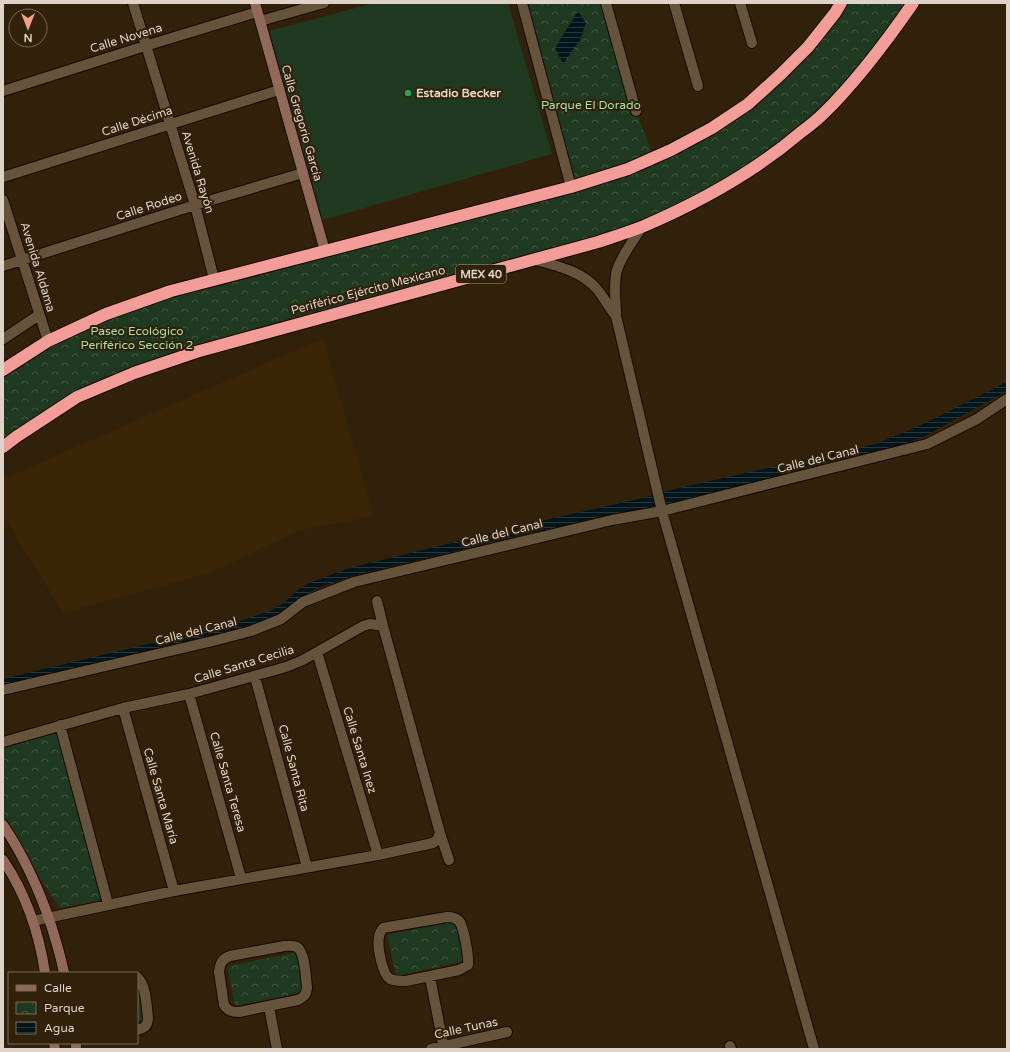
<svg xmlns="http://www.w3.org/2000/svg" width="1010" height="1052" font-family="'Varela Round',sans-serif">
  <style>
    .built { fill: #392406 }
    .park { fill: url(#park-crowns) }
    .pitch { fill: #1e391f }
    .water { fill: url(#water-rules) }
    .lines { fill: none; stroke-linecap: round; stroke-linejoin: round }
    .street-casing { stroke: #180900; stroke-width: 12 }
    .secondary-casing { stroke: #180900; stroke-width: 12 }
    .highway-casing { stroke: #180900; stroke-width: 14 }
    .street { stroke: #66533c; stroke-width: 10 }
    .secondary { stroke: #906958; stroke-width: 10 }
    .highway { stroke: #f29d98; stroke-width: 12 }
    .leisure-dot { fill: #2e9e5b; stroke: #31200a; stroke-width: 1.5 }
    .labels { text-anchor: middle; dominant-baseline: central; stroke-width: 4; stroke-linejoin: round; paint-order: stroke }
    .shield { fill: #31200a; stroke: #aa9d8e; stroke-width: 1 }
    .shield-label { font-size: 11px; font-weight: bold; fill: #ded3c6 }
    .street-label { font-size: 12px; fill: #ded3c6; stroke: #31200a }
    .poi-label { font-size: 12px; font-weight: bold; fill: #ded3c6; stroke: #31200a; text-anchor: start }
    .park-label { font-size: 12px; fill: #a1e2a4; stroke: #31200a }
  </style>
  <defs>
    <pattern id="park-crowns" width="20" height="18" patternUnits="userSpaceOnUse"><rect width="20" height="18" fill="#1e391f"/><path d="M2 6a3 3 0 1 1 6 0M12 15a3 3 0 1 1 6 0" fill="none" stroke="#3e553e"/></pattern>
    <pattern id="water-rules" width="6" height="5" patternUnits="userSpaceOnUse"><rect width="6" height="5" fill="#01151a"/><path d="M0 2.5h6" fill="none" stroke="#26363a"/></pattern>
  </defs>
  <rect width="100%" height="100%" fill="#31200a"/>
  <path class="built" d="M323 338 374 516 298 531 210 573 63 613 3 515V479Z"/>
  <path class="park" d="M523 3H606L636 111 652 153 570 182Z
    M844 3H910L854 78 821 112 738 174 642 226 117 378 3 445V375L30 356 123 310 626 171 751 103Z
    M56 731 101 900 60 908 3 824V749Z
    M456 921 465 961 396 976 387 935Z
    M298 952 306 992 235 1006 227 966Z
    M137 978 145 1020 137 1022Z"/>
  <path class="pitch" d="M374 3H508L552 154 316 222 265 32Z"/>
  <path class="water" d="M578 11 586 23 580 40 563 64 555 48Z
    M1007 380V391L923 437 882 452 677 502 534 532 352 576 317 588 307 594 289 609 276 618 232 633 3 687V679L231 624 273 610 284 603 299 589 312 582 350 568 532 523 643 498 675 489 876 444 917 427 1003 384Z"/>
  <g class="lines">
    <defs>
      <path id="street" d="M133 3 195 205 214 279
        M522 3 571 187
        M606 3 636 111
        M674 3 698 86
        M740 3 752 43
        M260 21 324 3
        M3 91 145 46 257 12
        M3 177 279 90
        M3 200 48 341
        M642 227C634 239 622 255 617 270 613 283 616 302 616 316L662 511 814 1049
        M536 260C557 266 581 271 596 288 604 297 609 308 616 316
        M3 266 195 205 303 173
        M3 339 39 315
        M377 601 383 626 440 833 449 860
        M317 652 378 855
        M255 677 307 867
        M3 690 213 641 251 631 281 619 303 602 354 582 612 520 662 511 927 444 977 419 1007 399
        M189 694 241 878
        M123 708 174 891
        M60 725 108 904
        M3 742 123 708 189 694 286 667 303 660 363 626 370 624 383 626
        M447 917C451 917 455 917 459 921 464 927 469 957 468 965L459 970 406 981C400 981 395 981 390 979 382 974 377 946 379 937 379 934 381 931 383 928Z
        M33 921 174 891 378 855 433 843 437 840 440 833
        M284 946C288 946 293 945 297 947 305 952 306 979 307 988 306 995 304 997 298 1000L239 1012C232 1012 228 1011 224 1005L219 972C220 963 222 959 230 956Z
        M137 977C146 984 147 1008 148 1019 147 1027 144 1028 137 1030
        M430 977 444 1049
        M269 1007 277 1049
        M730 1046 731 1049
        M431 1049 507 1032"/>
      <path id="secondary" d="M255 3 325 251
        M3 825C24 856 39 889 51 925 56 941 61 957 64 973
        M3 860C26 894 39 932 45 973
        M54 1043 55 1049
        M76 1043V1049"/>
      <path id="highway" d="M3 370 48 341 106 314 171 291 571 187 628 169 671 150 712 128 748 104 781 74 808 47 835 13 841 3
        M3 447 16 437 77 397 134 373 196 352 598 242C613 237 629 232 644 226 700 202 753 173 800 133 808 127 816 121 823 114 857 81 886 42 913 3"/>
    </defs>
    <use href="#street" class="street-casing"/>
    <use href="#secondary" class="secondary-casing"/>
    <use href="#highway" class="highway-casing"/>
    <use href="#street" class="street"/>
    <use href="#secondary" class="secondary"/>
    <use href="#highway" class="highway"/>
  </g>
  <circle class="leisure-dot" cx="408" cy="93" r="4"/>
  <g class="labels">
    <rect class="shield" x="456" y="265" width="50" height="18" rx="3"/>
    <g class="shield-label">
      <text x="481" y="274">MEX 40</text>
    </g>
    <g class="street-label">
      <text transform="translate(126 38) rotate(-17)">Calle Novena</text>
      <text transform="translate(137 121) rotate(-18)">Calle Décima</text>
      <text transform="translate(302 123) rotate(74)">Calle Gregorio García</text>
      <text transform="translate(198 172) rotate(73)">Avenida Rayón</text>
      <text transform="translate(149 206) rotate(-18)">Calle Rodeo</text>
      <text transform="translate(38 267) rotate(73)">Avenida Aldama</text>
      <text transform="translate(368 290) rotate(-15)">Periférico Ejército Mexicano</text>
      <text transform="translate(818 459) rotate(-14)">Calle del Canal</text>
      <text transform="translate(502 533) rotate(-14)">Calle del Canal</text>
      <text transform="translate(196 631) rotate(-14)">Calle del Canal</text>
      <text transform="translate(244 664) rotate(-17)">Calle Santa Cecilia</text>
      <text transform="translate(360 750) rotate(73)">Calle Santa Inez</text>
      <text transform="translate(294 768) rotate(75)">Calle Santa Rita</text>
      <text transform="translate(228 782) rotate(74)">Calle Santa Teresa</text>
      <text transform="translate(161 796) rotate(74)">Calle Santa María</text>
      <text transform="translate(466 1028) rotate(-12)">Calle Tunas</text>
    </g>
    <g class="poi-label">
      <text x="416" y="93">Estadio Becker</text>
    </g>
    <g class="park-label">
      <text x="591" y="105">Parque El Dorado</text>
      <text x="137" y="331">Paseo Ecológico<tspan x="137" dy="14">Periférico Sección 2</tspan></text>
    </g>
  </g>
  <rect width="1010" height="1052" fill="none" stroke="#ded3c6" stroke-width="8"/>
  <rect x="8" y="972" width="130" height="72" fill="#31200a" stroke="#766855"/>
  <rect x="16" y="985" width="20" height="6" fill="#906958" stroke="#766855"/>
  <text x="44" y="992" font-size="12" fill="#ded3c6">Calle</text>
  <rect x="16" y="1002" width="20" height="12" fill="url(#park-crowns)" stroke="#766855"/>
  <text x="44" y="1012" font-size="12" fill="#ded3c6">Parque</text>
  <rect x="16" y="1022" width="20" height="12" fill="url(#water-rules)" stroke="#766855"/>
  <text x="44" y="1032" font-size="12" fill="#ded3c6">Agua</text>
  <g transform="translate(28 28) rotate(180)"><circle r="19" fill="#31200a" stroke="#766855"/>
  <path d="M0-3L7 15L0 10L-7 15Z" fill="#f49e88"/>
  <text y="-6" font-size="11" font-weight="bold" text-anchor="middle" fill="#ded3c6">N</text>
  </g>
</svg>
